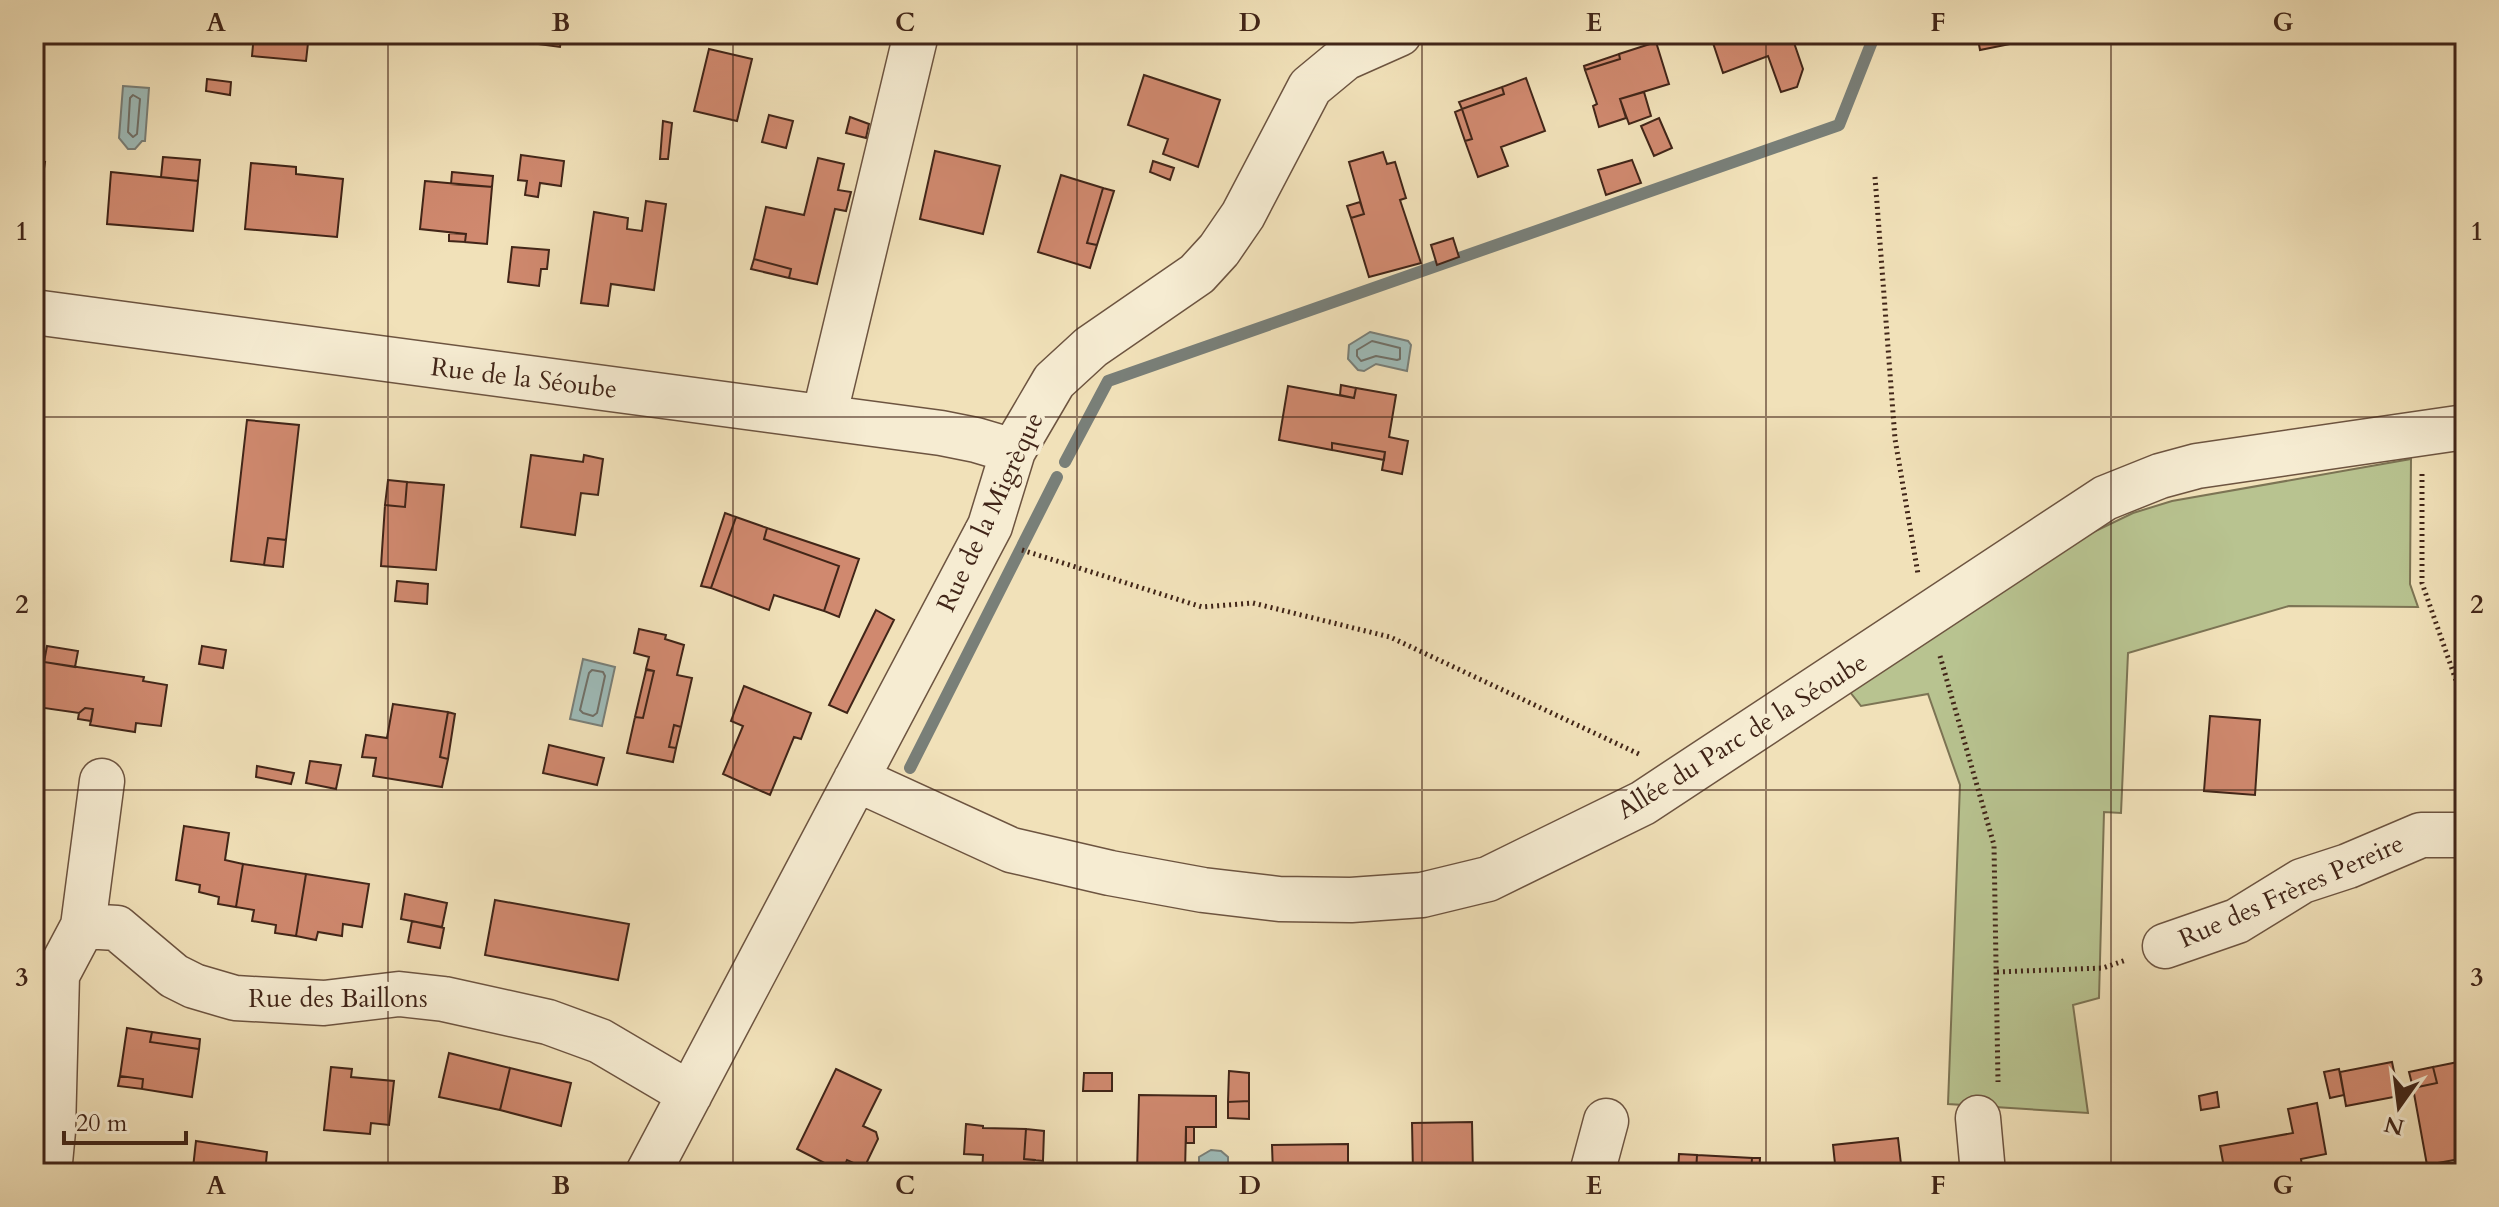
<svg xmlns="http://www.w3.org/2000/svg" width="2499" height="1207" font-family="Cardo,serif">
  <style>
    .green { fill: #b8c390; stroke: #7c7454; stroke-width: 2 }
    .water { fill: #9ebbb8; stroke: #797f78; stroke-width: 2 }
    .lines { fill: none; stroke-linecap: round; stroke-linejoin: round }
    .shore { stroke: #707068; stroke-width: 2 }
    .stream { stroke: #797f78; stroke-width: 12 }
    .building { fill: #d0896f; stroke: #412518; stroke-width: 2 }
    .minor-casing { stroke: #6d5440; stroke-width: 47 }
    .path { stroke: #412518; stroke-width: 5; stroke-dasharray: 2 4; stroke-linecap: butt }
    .minor { stroke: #f6ecd2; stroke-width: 44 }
    .grid { fill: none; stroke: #412518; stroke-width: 2; stroke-opacity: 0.55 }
    .labels { text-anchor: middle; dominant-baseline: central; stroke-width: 8; stroke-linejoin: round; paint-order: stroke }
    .street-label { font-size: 26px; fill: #412518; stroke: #f6ecd2 }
    .neatline { fill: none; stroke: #412518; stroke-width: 3 }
    .grid-label { font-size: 26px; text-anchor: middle; font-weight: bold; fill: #412518 }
  </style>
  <rect width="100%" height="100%" fill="#f1e1b9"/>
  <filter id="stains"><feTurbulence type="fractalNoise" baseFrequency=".0025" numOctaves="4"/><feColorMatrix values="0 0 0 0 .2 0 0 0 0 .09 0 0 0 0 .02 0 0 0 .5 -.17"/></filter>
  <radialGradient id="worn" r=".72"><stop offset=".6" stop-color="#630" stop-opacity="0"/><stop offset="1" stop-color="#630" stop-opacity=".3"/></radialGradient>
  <path class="green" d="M2411 459 2410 584 2418 607 2289 606 2128 653 2121 813 2104 812 2099 998 2073 1005 2088 1113 1948 1104 1960 785 1928 694 1861 706 1850 692 2085 536 2133 513 2172 501Z"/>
  <path class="water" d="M123 86 149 88 145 141H142L135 149H128L119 138Z
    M1370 332 1408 341 1411 345 1407 371 1376 364 1364 371 1358 370 1348 359 1349 345Z
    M583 659 615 667 602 726 570 719Z
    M1211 1150 1221 1151 1228 1157V1173H1199V1157Z"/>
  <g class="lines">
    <path class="shore" d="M133 95 140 99 137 134 133 137 128 132 130 98Z
      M1372 341 1400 348V359L1397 360 1376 356 1361 361 1357 356V350Z
      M592 670 603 672 605 676 597 713 593 716 583 713 580 710 589 673Z"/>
    <path class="stream" d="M1065 462 1108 381 1839 125 1875 34
      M910 768 1057 477"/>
  </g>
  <path class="building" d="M254 34H309L306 61 252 56Z
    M509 34H562L560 47 508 40Z
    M1710 34H1791L1803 69 1797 87 1781 92 1768 56 1723 73Z
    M1977 34H2019L2020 42 1980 50Z
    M1656 42 1669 84 1620 99 1626 118 1599 127 1593 106 1597 104 1585 70 1620 59 1619 54Z
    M709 49 752 59 737 121 694 111Z
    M1619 54 1620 59 1585 70 1584 66Z
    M1144 75 1220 100 1198 167 1163 154 1168 139 1128 125Z
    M1526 78 1545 131 1501 147 1508 166 1478 177 1465 141 1472 139 1462 109 1504 94 1502 87Z
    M207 79 231 82 230 95 206 91Z
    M1502 87 1504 94 1462 109 1459 102Z
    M1644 92 1651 116 1629 124 1620 99Z
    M1462 109 1472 139 1465 141 1455 112Z
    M769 115 793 121 786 148 762 142Z
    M850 117 869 124 866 138 846 133Z
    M1659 118 1672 148 1654 156 1641 126Z
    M663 121 672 123 668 159H660Z
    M935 151 1000 166 983 234 920 219Z
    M1383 152 1387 164 1395 162 1406 198 1400 200 1421 263 1369 277 1351 218 1364 214 1349 162Z
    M521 155 564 161 561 186 540 183 538 197 525 195 527 181 518 180Z
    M163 157 200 160 198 181 161 177Z
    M818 158 844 164 838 190 851 192 846 211 835 209 817 284 789 278 791 269 754 259 766 207 804 215Z
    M1632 160 1641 183 1606 195 1598 170Z
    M34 161 45 162 36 223H34Z
    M1153 161 1174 168 1170 180 1150 172Z
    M251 163 296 167V174L343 179 337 237 245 229Z
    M111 172 198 181 193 231 107 224Z
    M452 172 493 176 492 187 451 184Z
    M1061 175 1103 188 1087 243 1097 245 1090 268 1038 252Z
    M425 181 492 187 487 244 465 242 466 234 420 229Z
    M1103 188 1114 191 1097 245 1087 243Z
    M646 201 666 204 654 290 611 284 608 306 581 303 594 212 628 218 627 229 642 231Z
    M1360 202 1364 214 1351 218 1347 206Z
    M449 233 466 234 465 242 449 241Z
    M1453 238 1459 257 1437 265 1431 245Z
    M512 247 549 250 547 269H541L539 286 508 282Z
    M754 259 791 269 789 278 751 269Z
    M1341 385 1356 388 1354 398 1340 395Z
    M1288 386 1354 398 1356 388 1396 395 1389 437 1408 441 1402 474 1382 470 1385 452 1332 443V450L1279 440Z
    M247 420 299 425 286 540 268 538 264 565 231 561Z
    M1332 443 1385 452 1384 460 1332 450Z
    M531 455 583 462 584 455 603 459 598 495 581 493 575 535 521 527Z
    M388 480 407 482 405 507 385 505Z
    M407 482 444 485 436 570 381 566 385 505 405 507Z
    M725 513 736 517 711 588 701 586Z
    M736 517 767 528 764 539 839 566 824 611 774 595 769 610 711 588Z
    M767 528 859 559 839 617 824 611 839 566 764 539Z
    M268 538 286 540 283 567 264 565Z
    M397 581 428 584 427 604 395 601Z
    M876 610 894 620 847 713 829 705Z
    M639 629 666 635 665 639 684 645 677 675 692 678 681 727 674 725 669 747 676 748 673 762 627 753 635 717 643 718 654 671 646 669 649 657 634 653Z
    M47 646 78 651 75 667 44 662Z
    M202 646 226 650 223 668 199 664Z
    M44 662 144 677 143 681 167 685 161 726 136 723 135 732 90 725 93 709 85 708 79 713 37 707Z
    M646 670 654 671 643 718 635 717Z
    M744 686 811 713 801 739 794 737 770 795 723 774 743 726 731 721Z
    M393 704 448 712 440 757 448 759 442 787 373 776 376 758 362 757 366 735 387 738Z
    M85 708 93 709 91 721 78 719 79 713Z
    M448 712 455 714 448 759 440 757Z
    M2210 716 2260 720 2255 795 2204 791Z
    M674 725 681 727 676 748 669 747Z
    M549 745 604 758 597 785 543 773Z
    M310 761 341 765 336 789 306 783Z
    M257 766 294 773 291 784 256 777Z
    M184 826 229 833 225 860 243 864 236 907 218 904 219 897 199 892 200 885 176 880Z
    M243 864 306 874 296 936 275 933 276 925 252 921 254 910 236 907Z
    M306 874 369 884 362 927 343 924 342 936 318 932 316 940 296 936Z
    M405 894 447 903 442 927 401 919Z
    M495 900 629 924 618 980 485 955Z
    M412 921 444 928 440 948 408 942Z
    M127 1028 152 1032 150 1042 199 1049 192 1097 142 1089 143 1079 120 1076Z
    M152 1032 200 1039 199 1049 150 1042Z
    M449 1053 510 1068 500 1110 439 1097Z
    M2392 1062 2399 1096 2346 1106 2340 1072Z
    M2458 1062 2461 1078 2465 1077V1158L2427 1165 2413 1088 2437 1083 2433 1067Z
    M331 1067 352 1069 351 1077 394 1081 389 1125 371 1123 370 1134 324 1130Z
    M2433 1067 2437 1083 2413 1088 2409 1072Z
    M510 1068 571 1083 561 1126 500 1110Z
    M836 1069 881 1090 863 1126 876 1132 878 1139 866 1164 860 1166 847 1160 842 1172 797 1149Z
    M2339 1069 2344 1095 2330 1098 2324 1072Z
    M1229 1071 1249 1073V1101L1228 1102Z
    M1084 1073H1112V1091H1083Z
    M120 1076 143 1079 142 1089 118 1086Z
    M2217 1092 2219 1107 2201 1110 2199 1096Z
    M1139 1095 1216 1096V1127H1186L1185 1173H1137Z
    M1249 1101V1119L1228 1118V1102Z
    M2317 1103 2326 1154 2301 1159 2303 1173H2225L2220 1146 2293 1133 2288 1109Z
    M1472 1122 1473 1173H1413L1412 1123Z
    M966 1124 983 1126V1128L1026 1129 1024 1159 1035 1160V1173H982L983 1155 964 1154Z
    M1186 1127H1194V1143H1186Z
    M1026 1129 1044 1131 1043 1161 1024 1159Z
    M1898 1138 1902 1173H1836L1833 1145Z
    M196 1141 267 1152 265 1173H231L193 1168Z
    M1348 1144V1173H1273L1272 1145Z
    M1679 1154 1697 1155 1696 1173H1678Z
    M1697 1155 1752 1158 1751 1173H1696Z
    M1752 1158H1760L1759 1173H1751Z"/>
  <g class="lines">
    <defs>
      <path id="minor" d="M34 312 941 433 976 440 1013 451
        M824 417 916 34
        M856 779 1011 850 1110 873 1203 890 1279 899 1351 900 1422 895 1488 879 1643 803 2105 498 2160 476 2197 466 2465 427
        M83 926 117 928 174 976 194 986 235 998 324 1003 399 994 444 999 548 1022 600 1041 690 1094
        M2165 946 2237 921 2302 881 2348 866 2421 835H2465
        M1978 1118 1983 1173
        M49 1173 53 1131 57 975 83 926 102 781
        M648 1173 990 526 1013 451 1054 381 1091 347 1197 274 1219 250 1243 215 1310 87 1345 58 1399 34
        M1592 1173 1606 1121"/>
    </defs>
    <use href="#minor" class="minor-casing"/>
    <path class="path" d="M1875 177 1895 439 1918 574
      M2422 474V583L2465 706
      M1022 550 1202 607 1253 603 1390 637 1641 755
      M1940 656 1994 845 1998 1082
      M1997 972 2103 968 2126 960"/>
    <use href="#minor" class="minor"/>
  </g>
  <path class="grid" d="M388 34V1173M733 34V1173M1077 34V1173M1422 34V1173M1766 34V1173M2111 34V1173M34 417H2465M34 790H2465"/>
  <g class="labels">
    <g class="street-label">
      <text transform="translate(524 378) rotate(7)">Rue de la Séoube</text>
      <text transform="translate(990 512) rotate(-65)">Rue de la Migrèque</text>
      <text transform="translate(1742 736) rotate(-32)">Allée du Parc de la Séoube</text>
      <text transform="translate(2291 891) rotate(-24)">Rue des Frères Pereire</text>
      <text x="338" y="998">Rue des Baillons</text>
    </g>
  </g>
  <rect width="2499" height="1207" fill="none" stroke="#f1e1b9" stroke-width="88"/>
  <g transform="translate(2399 1107) rotate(194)" stroke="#f6ecd2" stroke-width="6" paint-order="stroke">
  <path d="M0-6L14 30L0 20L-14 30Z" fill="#412518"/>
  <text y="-12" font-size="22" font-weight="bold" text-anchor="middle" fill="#412518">N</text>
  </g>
  <path d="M64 1131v12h122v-12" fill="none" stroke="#412518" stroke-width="4"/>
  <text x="76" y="1131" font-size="24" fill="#412518" stroke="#f6ecd2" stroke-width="6" paint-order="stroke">20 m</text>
  <rect x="44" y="44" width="2411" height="1119" class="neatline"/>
  <g class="grid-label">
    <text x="216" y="31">A</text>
    <text x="561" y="31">B</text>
    <text x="905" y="31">C</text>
    <text x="1250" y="31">D</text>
    <text x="1594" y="31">E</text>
    <text x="1938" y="31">F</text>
    <text x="2283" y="31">G</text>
    <text x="22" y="240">1</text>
    <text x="2477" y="240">1</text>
    <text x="22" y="613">2</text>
    <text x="2477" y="613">2</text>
    <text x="22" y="986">3</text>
    <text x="2477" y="986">3</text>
    <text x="216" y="1194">A</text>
    <text x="561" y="1194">B</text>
    <text x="905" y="1194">C</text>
    <text x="1250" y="1194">D</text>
    <text x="1594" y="1194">E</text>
    <text x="1938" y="1194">F</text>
    <text x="2283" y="1194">G</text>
  </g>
  <rect width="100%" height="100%" filter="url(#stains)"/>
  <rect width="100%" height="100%" fill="url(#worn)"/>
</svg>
